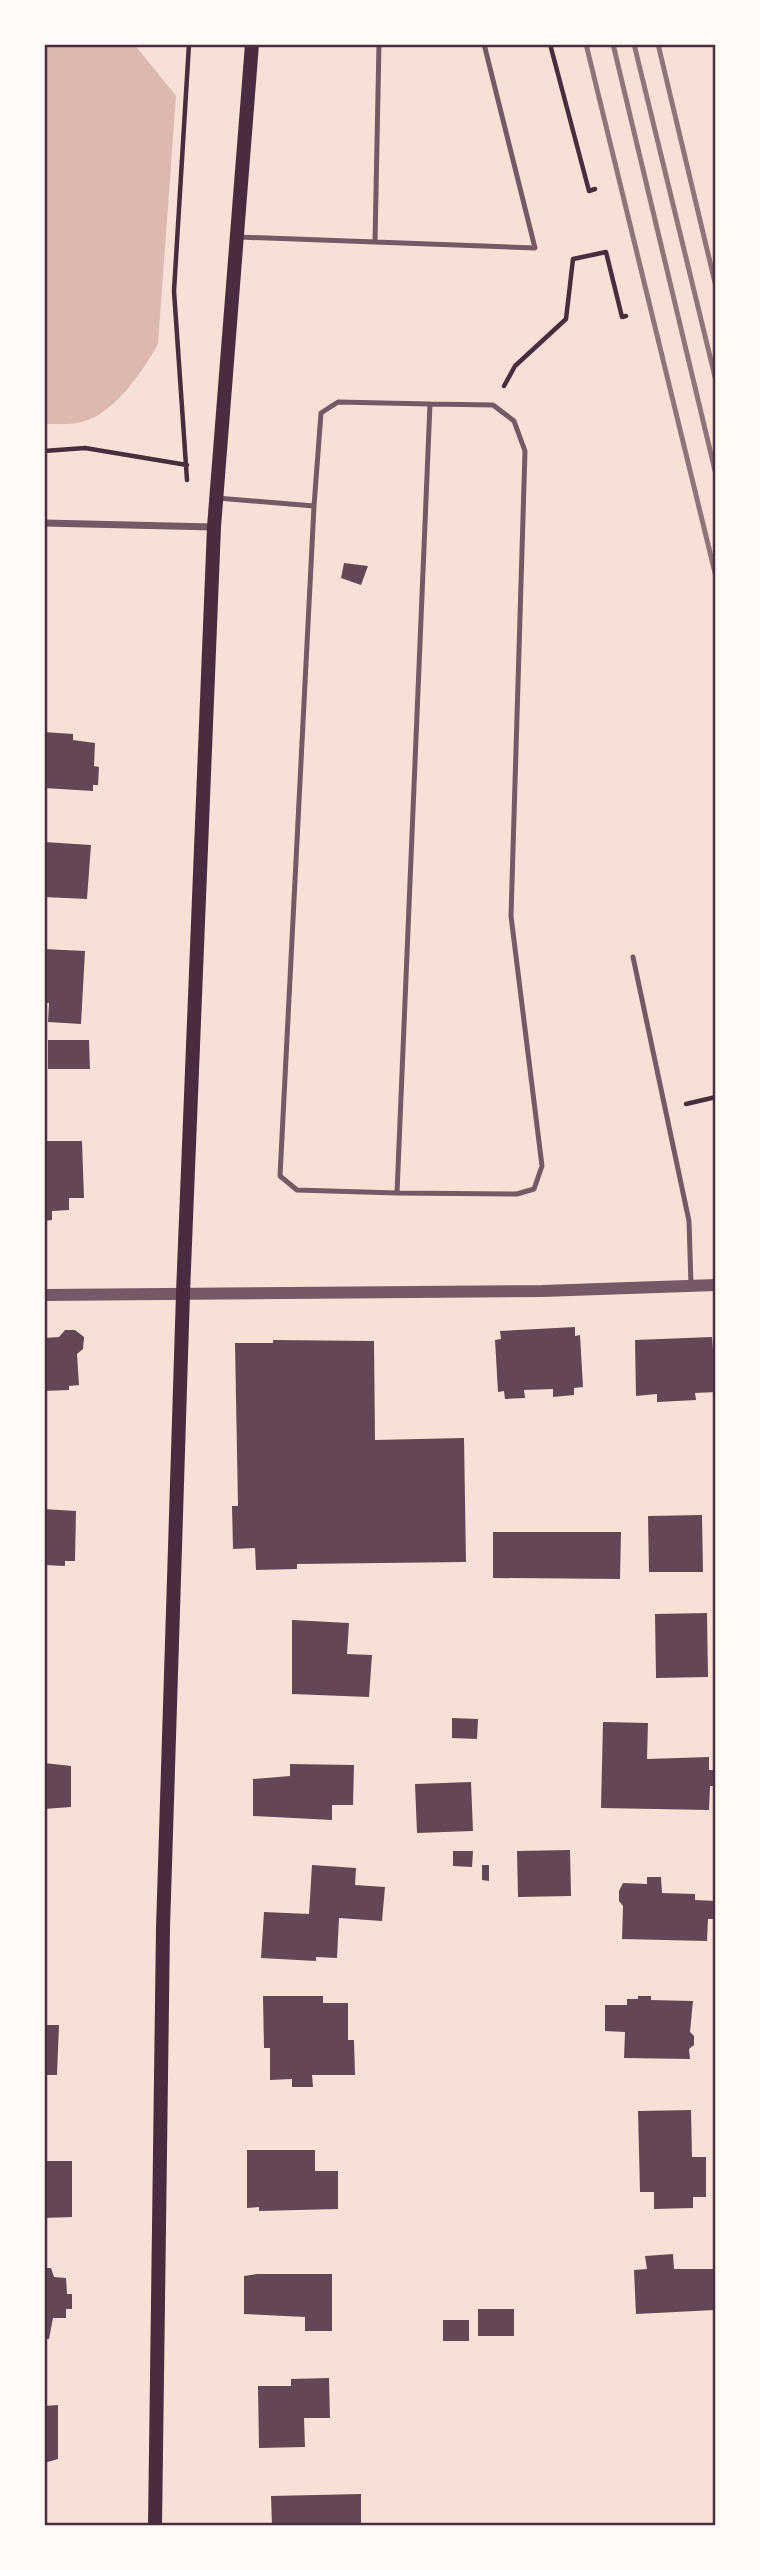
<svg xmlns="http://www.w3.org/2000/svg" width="760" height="2570" font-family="'PT Sans',sans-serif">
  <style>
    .water { fill: #dcb8b0 }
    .building { fill: #644757 }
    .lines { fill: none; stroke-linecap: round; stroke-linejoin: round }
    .path { stroke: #4a2c40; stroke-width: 4.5 }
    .service { stroke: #755966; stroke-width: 5 }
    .minor { stroke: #755966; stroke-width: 7 }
    .tertiary { stroke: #755966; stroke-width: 12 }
    .secondary { stroke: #4a2c40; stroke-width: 14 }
    .rail { stroke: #8f747c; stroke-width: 5 }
    .neatline { fill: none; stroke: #4a2c40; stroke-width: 2.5 }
  </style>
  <rect width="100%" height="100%" fill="#f7e1d7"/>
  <path class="water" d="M44 44H134L176 96 158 344C143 371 114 414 82 422 70 425 56 424 44 424Z"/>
  <path class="building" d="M344 563 368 566 361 585 341 578Z
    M44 732 73 734V740L95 743 94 766 99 767 98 785H93V791L44 788Z
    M44 842 91 845 87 899 44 897Z
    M44 949 85 951 81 1024 48 1022 49 1003H44Z
    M48 1040H89L90 1069H48Z
    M44 1141H82L84 1198H69V1210L52 1211V1220L44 1221Z
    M575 1327V1336L580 1335 583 1387 574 1388V1395L553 1397V1389L524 1390 525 1398 505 1399 504 1391 498 1392 495 1340 501 1339 500 1331Z
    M65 1330H75L84 1337 83 1349 77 1354 79 1385 69 1386V1390L44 1391V1338L59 1337Z
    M712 1337 716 1392 695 1393 696 1400 657 1402V1394L636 1396 635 1340Z
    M273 1340 374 1341 375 1440 464 1438 466 1562 297 1564V1569L256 1570 255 1548 233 1549 232 1506H238L235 1343H273Z
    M44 1509 76 1511 75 1561H65V1566L44 1565Z
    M702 1515 703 1572H649L648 1516Z
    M493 1532H621L620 1579 493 1578Z
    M707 1613 708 1677 656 1678 655 1614Z
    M292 1620 349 1623 347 1654 372 1655 369 1697 292 1694Z
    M452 1718 478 1719 477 1739 452 1738Z
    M603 1722 648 1723 647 1759 709 1757V1770H716V1786H710L709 1810 601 1808Z
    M44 1763 71 1766V1807L44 1809Z
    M290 1764 354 1765 353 1805H332V1820L253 1816V1779L290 1776Z
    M471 1782 473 1831 417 1833 415 1784Z
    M570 1850 571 1896 518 1897 517 1851Z
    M453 1851H473L472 1867 453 1866Z
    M312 1865 356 1868 355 1885 385 1887 382 1921 339 1918 337 1958 316 1957V1961L261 1958 264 1912 309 1914Z
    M482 1865H489V1881L482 1880Z
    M647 1877H661L662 1893 695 1894V1900L716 1901V1919H708L707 1941 622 1939 623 1906 619 1901V1891L623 1883 647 1884Z
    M263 1996H323V2003H348V2040H354L355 2075H312L313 2087H292V2079L270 2080V2048H264Z
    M638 1996H651V2000L693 2001 690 2032 694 2036V2045L689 2049 690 2059 624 2058 625 2032 605 2031V2005H627V1999H638Z
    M44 2025H59L57 2075H44Z
    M691 2110 692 2157H706V2197H693V2208L654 2209V2192H640L638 2111Z
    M247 2150H315V2171H338V2209L259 2211V2207L247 2208Z
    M44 2161H72V2217L44 2218Z
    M673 2254 674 2269H713L715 2310 636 2314 634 2270 647 2269 645 2256Z
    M44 2268H51L54 2277 66 2278 67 2294H72V2309H66V2318H53L49 2339H44Z
    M257 2274H332V2331H305V2317L244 2314V2276Z
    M478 2309H514V2336H478Z
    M443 2320H469V2341H443Z
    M329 2378 330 2418H304L305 2447 259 2448 258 2386H291V2379Z
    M58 2405V2459L44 2463V2406Z
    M361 2494V2526H272L271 2496Z
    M659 2523V2526H625V2524Z"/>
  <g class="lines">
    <path class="path" d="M550 44 589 191 595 189
      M716 133V135
      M504 386 515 366 566 319 573 259 606 252 622 317 626 316
      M44 451 85 448 187 465
      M187 480 174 291 189 44
      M686 1104 716 1097"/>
    <path class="service" d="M239 237 535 248 484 44
      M375 242 379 44
      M217 498 314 506 280 1176 297 1190 397 1193 430 404 338 402 321 413 314 506
      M633 957 689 1221 691 1285
      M397 1193 517 1194 534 1189 542 1166 511 916 525 451 514 421 493 405 430 404"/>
    <path class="minor" d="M44 523 213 527"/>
    <path class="tertiary" d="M44 1295 542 1291 716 1285"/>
    <path class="secondary" d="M155 2526 163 1928 183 1293 214 527 252 44"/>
    <path class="rail" d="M586 44 716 577
      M613 44 716 475
      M634 44 716 381
      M658 44 716 287"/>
  </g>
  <rect width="760" height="2570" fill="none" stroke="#fffaf5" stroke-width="91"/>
  <rect x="46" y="46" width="668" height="2478" class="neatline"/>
</svg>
